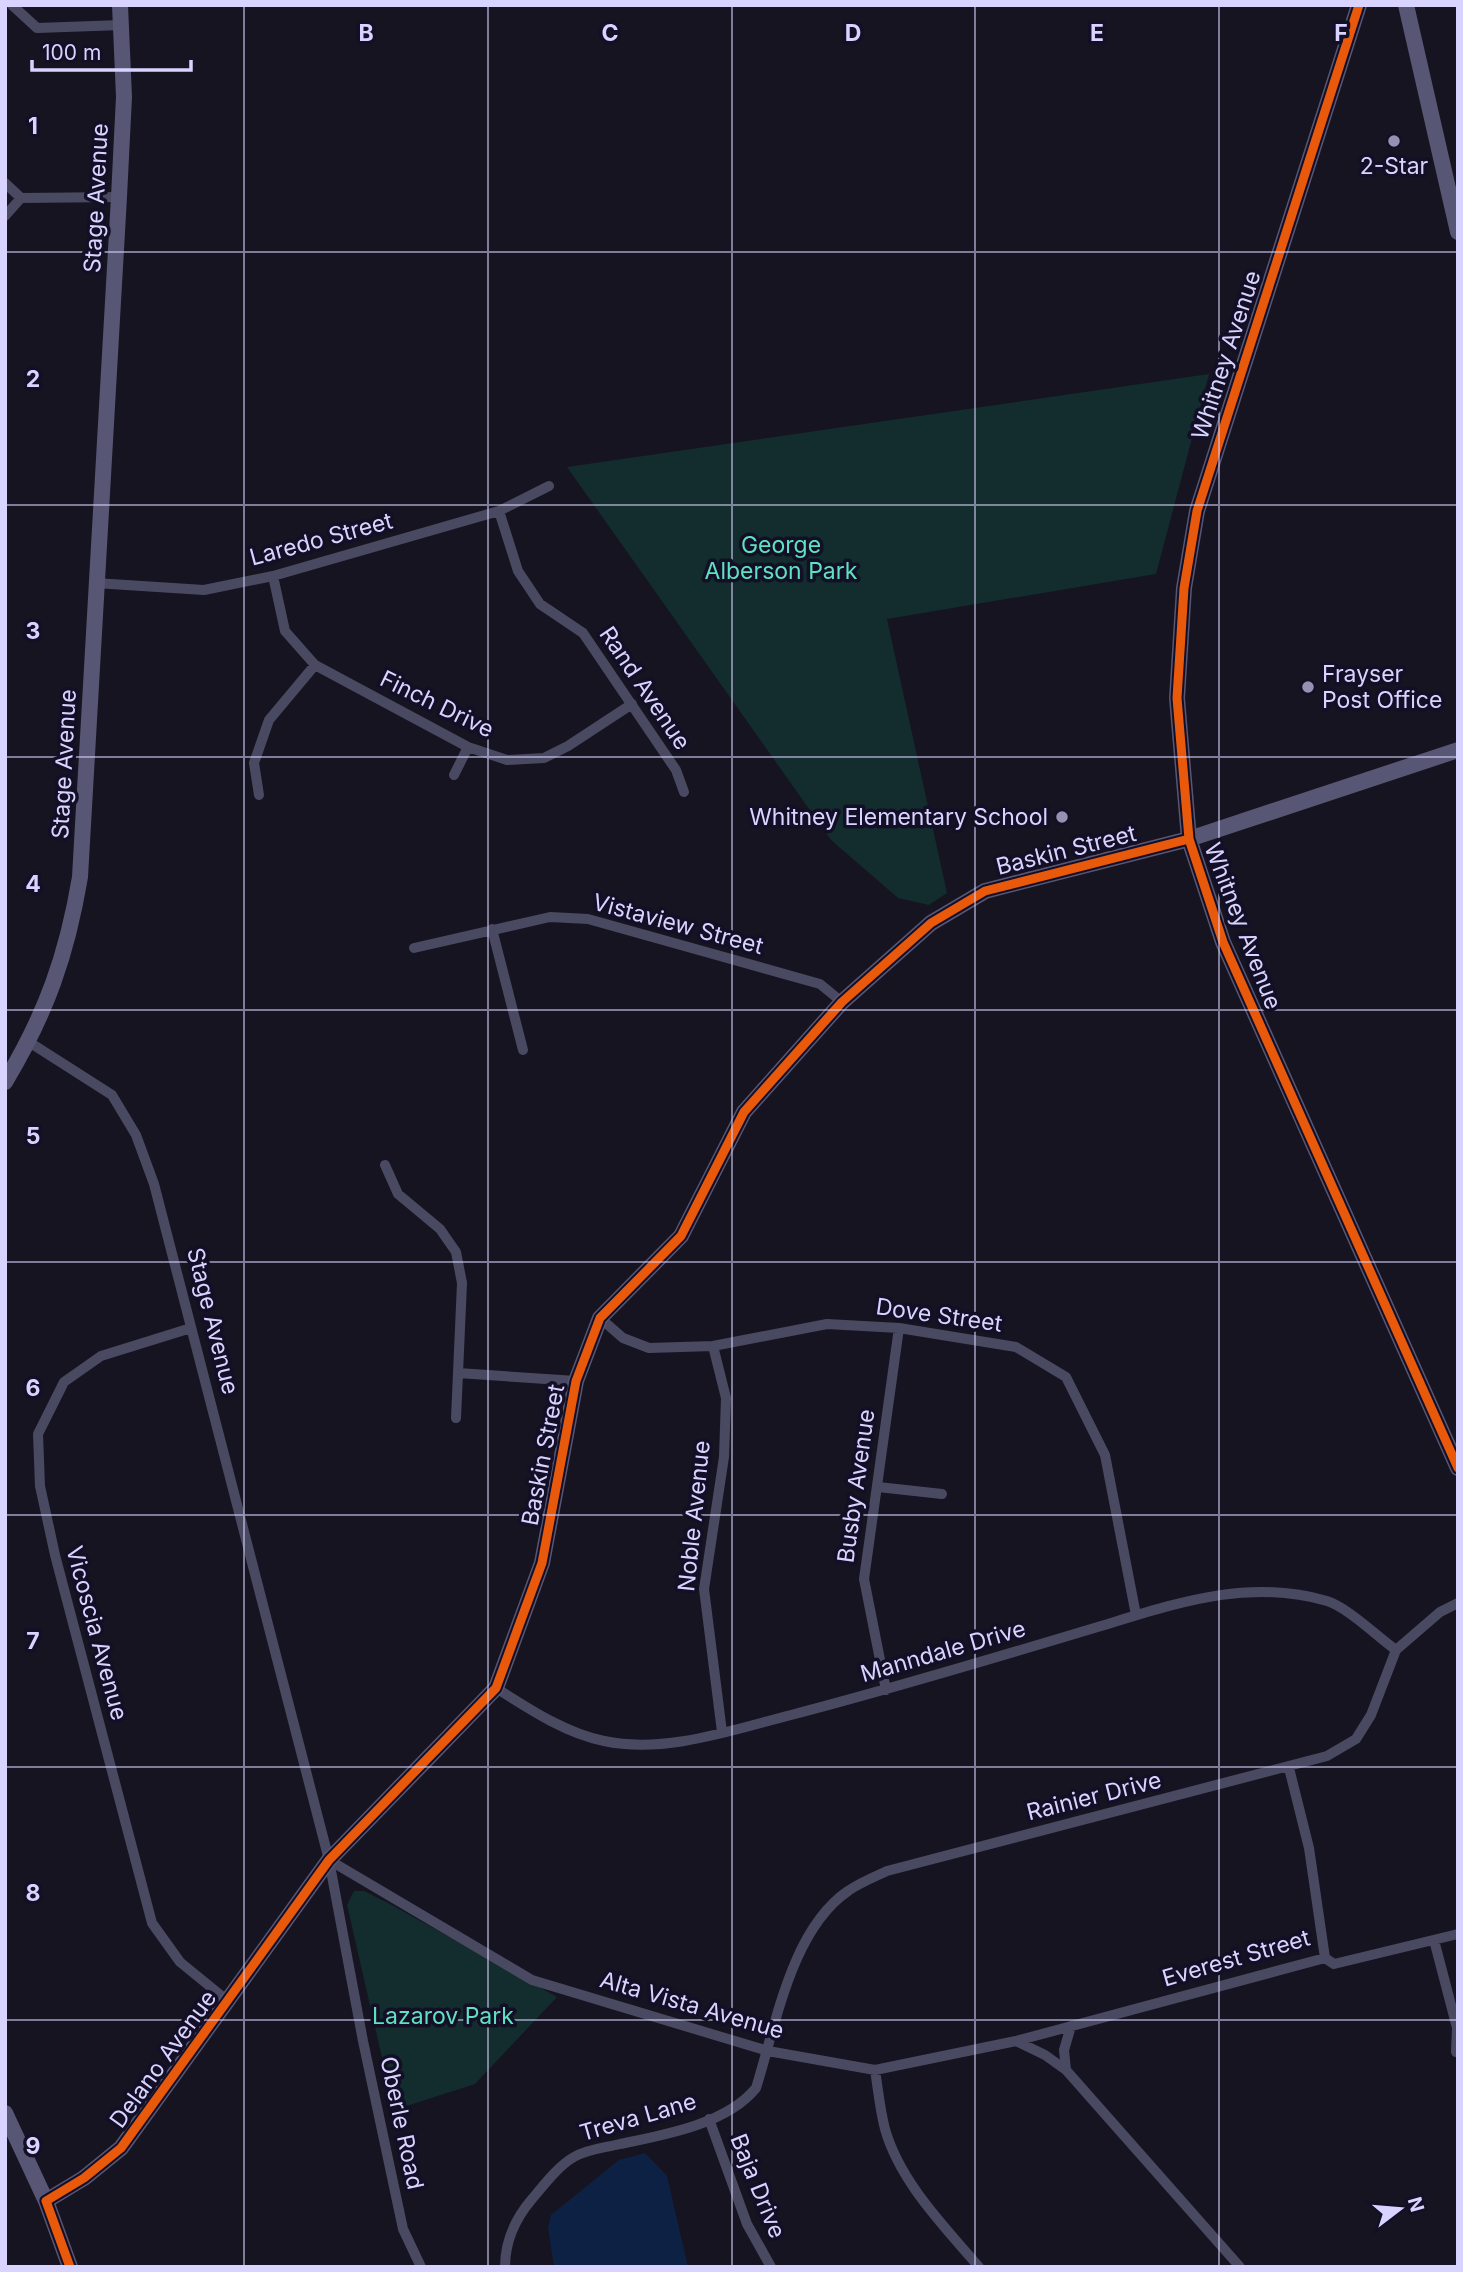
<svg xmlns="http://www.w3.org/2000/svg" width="1463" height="2272" font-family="Inter,sans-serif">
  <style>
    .green { fill: #132c2d }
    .water { fill: #0d2144 }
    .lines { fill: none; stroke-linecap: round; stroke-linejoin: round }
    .street { stroke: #4a4962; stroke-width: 10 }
    .secondary { stroke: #575674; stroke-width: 16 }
    .cycleway-casing { stroke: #130f26; stroke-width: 13 }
    .cycleway { stroke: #e8590c; stroke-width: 9 }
    .grid { fill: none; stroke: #d9d4ff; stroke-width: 2; stroke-opacity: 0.55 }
    .poi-dot { fill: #9591b1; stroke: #130f26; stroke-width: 2.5 }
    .labels { text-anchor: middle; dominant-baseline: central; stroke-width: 7; stroke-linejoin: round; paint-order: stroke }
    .poi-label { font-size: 23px; fill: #d9d4ff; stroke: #130f26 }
    .street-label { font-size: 23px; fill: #d9d4ff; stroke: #130f26 }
    .park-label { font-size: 23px; fill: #5fe0c0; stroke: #130f26 }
    .grid-label { font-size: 23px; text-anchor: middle; font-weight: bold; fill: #d9d4ff; stroke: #130f26; stroke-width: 7; stroke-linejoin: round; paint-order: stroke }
  </style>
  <rect width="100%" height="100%" fill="#161421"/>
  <path class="green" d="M1209 374 1156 574 887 619 947 893 929 905 898 898 831 840 567 467Z
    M354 1891H364L390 1904 557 1997 475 2084 394 2110 347 1905Z"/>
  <path class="water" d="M645 2153 667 2176 688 2267H554L548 2227 551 2215 619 2160Z"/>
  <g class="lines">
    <path class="street" d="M12 5 37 28 122 25
      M5 183 21 198
      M21 198 119 197
      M5 216 21 198
      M499 511 518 571 540 604 583 633 676 770 684 792
      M273 576 285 631 315 665 468 747 507 760 544 758 568 746 632 704
      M95 583 204 590 273 576 499 511 549 486
      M454 775 468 747
      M259 795 254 763 269 720 315 665
      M492 929 523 1050
      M414 948 550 917 588 919 820 984 842 1002
      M29 1042 112 1095 136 1135 154 1184 329 1860 363 2041 403 2229 421 2267
      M385 1165 398 1194 440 1229 456 1252 462 1283 458 1373 576 1381
      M600 1318 623 1338 649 1348 713 1346 827 1324 899 1328 1016 1347 1066 1377 1105 1455 1136 1615
      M191 1328 101 1356 64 1382 38 1434 40 1486 55 1555 152 1923 180 1962 229 2002
      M713 1346 726 1398 724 1457 704 1589 722 1732
      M456 1418 458 1373
      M878 1487 942 1494
      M496 1688C529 1709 565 1733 604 1741 665 1754 732 1730 791 1715 895 1688 998 1657 1101 1626 1177 1603 1248 1578 1327 1601 1347 1607 1378 1637 1396 1650
      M886 1690 864 1579 899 1328
      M1289 1768 1309 1848 1325 1958
      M329 1860 532 1980 768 2051 875 2070 1016 2041 1325 1958
      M1434 1940 1457 2028 1456 2052
      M1325 1958 1334 1964 1458 1934
      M1016 2041 1045 2055 1066 2070 1240 2267
      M875 2070C878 2089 880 2110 885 2129 900 2182 944 2226 979 2267
      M1066 2070 1064 2050 1071 2026
      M709 2119 747 2224 771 2267
      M505 2267C505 2240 515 2219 532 2199 544 2185 558 2166 574 2157 588 2149 604 2148 620 2144 664 2135 727 2124 756 2088 776 2025 791 1930 848 1891 859 1883 874 1877 887 1871L1327 1756 1356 1739 1371 1715 1396 1650 1440 1612 1458 1603"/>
    <path class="secondary" d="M1359 5 1197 511 1184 588 1177 698 1189 839 1223 942 1458 1468
      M1406 5 1458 232
      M5 1082C46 1014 67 955 80 877L119 197 124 97 120 5
      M5 2113 46 2201 70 2267
      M46 2201 84 2178 121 2148 329 1860 496 1688 542 1563 576 1381 600 1318 681 1236 744 1112 842 1002 931 923 985 891 1189 839 1458 750"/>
    <defs>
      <path id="cycleway" d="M1359 5 1197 511 1184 588 1177 698 1189 839 1223 942 1458 1468
        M70 2267 46 2201 84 2178 121 2148 329 1860 496 1688 542 1563 576 1381 600 1318 681 1236 744 1112 842 1002 931 923 985 891 1189 839"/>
    </defs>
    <use href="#cycleway" class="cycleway-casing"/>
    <use href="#cycleway" class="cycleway"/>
  </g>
  <path class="grid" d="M244 5V2267M488 5V2267M732 5V2267M975 5V2267M1219 5V2267M5 252H1458M5 505H1458M5 757H1458M5 1010H1458M5 1262H1458M5 1515H1458M5 1767H1458M5 2020H1458"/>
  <g class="poi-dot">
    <circle cx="1394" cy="141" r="7"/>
    <circle cx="1308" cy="687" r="7"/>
    <circle cx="1062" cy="817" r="7"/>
  </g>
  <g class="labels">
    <g class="poi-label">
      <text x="1394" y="166">2-Star</text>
      <text x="1322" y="674" text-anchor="start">Frayser<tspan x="1322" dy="26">Post Office</tspan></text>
      <text x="1048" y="817" text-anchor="end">Whitney Elementary School</text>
    </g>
    <g class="street-label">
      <text transform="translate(96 198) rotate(-87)">Stage Avenue</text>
      <text transform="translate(1226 355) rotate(-72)">Whitney Avenue</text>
      <text transform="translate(321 539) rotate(-15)">Laredo Street</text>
      <text transform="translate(645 688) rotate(56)">Rand Avenue</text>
      <text transform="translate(437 704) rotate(26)">Finch Drive</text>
      <text transform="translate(64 764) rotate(-87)">Stage Avenue</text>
      <text transform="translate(1066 850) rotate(-14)">Baskin Street</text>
      <text transform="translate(678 924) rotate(15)">Vistaview Street</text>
      <text transform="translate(1243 926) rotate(69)">Whitney Avenue</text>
      <text transform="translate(939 1315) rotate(8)">Dove Street</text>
      <text transform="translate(213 1321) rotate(76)">Stage Avenue</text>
      <text transform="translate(543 1455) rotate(-79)">Baskin Street</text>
      <text transform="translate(856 1486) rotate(-82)">Busby Avenue</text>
      <text transform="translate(694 1516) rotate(-84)">Noble Avenue</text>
      <text transform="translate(97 1633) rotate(75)">Vicoscia Avenue</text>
      <text transform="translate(943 1651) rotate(-16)">Manndale Drive</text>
      <text transform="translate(1094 1796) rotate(-14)">Rainier Drive</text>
      <text transform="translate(1236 1958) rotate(-16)">Everest Street</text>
      <text transform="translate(692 2005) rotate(16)">Alta Vista Avenue</text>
      <text transform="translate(163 2059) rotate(-54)">Delano Avenue</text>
      <text transform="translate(638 2117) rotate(-16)">Treva Lane</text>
      <text transform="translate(402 2123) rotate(78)">Oberle Road</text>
      <text transform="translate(758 2186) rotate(68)">Baja Drive</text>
    </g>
    <g class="park-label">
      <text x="781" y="545">George<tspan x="781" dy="26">Alberson Park</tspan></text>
      <text x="443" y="2016">Lazarov Park</text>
    </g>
  </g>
  <g class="grid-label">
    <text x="366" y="41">B</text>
    <text x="610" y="41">C</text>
    <text x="853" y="41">D</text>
    <text x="1097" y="41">E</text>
    <text x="1341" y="41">F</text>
    <text x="33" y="134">1</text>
    <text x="33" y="387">2</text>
    <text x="33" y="639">3</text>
    <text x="33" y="892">4</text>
    <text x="33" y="1144">5</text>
    <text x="33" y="1396">6</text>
    <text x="33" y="1649">7</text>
    <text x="33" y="1901">8</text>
    <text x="33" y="2154">9</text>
  </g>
  <rect width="1463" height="2272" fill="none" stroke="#d9d4ff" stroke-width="14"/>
  <g transform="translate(1400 2209) rotate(74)" stroke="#130f26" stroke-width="5" paint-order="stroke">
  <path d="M0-5L12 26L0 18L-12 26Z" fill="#d9d4ff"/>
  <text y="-10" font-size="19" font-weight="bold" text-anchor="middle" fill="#d9d4ff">N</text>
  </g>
  <path d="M32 60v10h159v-10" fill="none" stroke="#d9d4ff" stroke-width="3.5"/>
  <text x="42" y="60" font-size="21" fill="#d9d4ff" stroke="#130f26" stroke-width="5" paint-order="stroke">100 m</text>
</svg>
